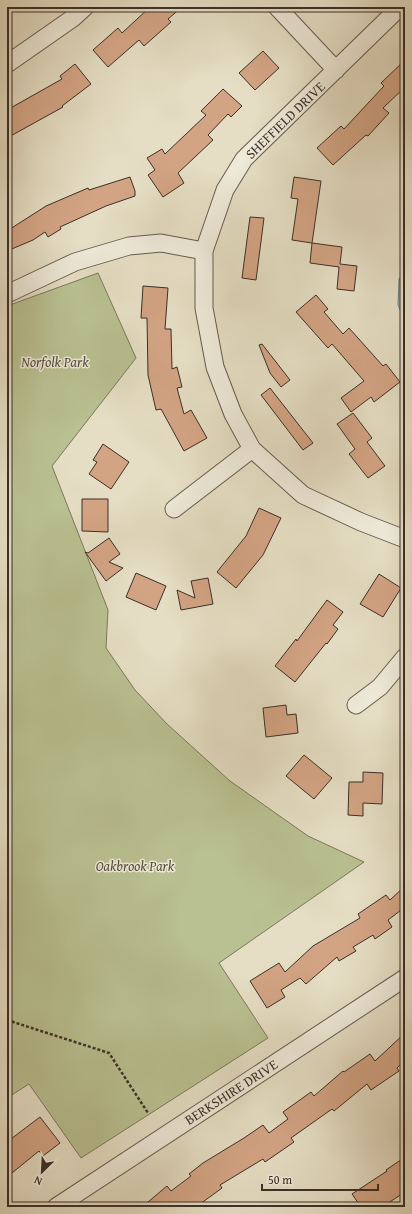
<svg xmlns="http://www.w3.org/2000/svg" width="412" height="1214" font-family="'Gentium Book Plus',serif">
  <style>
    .green { fill: #b9c091; stroke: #7a785c }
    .water { fill: #97bbba; stroke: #738380 }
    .building { fill: #d3a484; stroke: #3c2f28 }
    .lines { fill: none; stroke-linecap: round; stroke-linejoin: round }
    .street-casing { stroke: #665b4f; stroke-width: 19 }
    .path { stroke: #3c2f28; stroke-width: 2.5; stroke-dasharray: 3 2; stroke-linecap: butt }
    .street { stroke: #eeead9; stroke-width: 17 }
    .labels { text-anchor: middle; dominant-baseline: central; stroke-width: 3; stroke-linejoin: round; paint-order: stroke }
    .street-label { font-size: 14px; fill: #3c2f28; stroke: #eeead9 }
    .park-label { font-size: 14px; font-style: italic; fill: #554c3d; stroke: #eeead9 }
  </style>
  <rect width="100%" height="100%" fill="#e5dec4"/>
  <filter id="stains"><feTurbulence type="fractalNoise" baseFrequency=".005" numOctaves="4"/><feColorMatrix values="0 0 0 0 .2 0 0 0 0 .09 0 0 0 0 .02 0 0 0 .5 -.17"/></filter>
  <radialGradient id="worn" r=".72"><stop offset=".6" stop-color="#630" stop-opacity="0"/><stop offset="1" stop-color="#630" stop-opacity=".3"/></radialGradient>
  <path class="green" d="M98 273 136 358 52 466 108 610 106 648 135 690 167 724 230 781 308 836 364 862 219 963 268 1038 81 1158 29 1084 7 1098V306Z"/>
  <path class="water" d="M405 269V321L398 305 399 279Z"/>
  <path class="building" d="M150 7H182L168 19 171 22 144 46 139 40 108 67 93 50 118 28 122 33Z
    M263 51 279 68 255 90 239 73Z
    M405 60V87L383 108 389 113 368 136 366 135 333 165 317 148 341 126 344 129 384 86 381 83Z
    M75 64 91 84 62 106 63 107 7 138V110L62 79 60 76Z
    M223 89 242 106 231 117 228 114 208 135 213 140 178 173 184 183 163 197 148 175 155 170 147 158 162 149 165 154 206 115 201 111Z
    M130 177 135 191V196L106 206 60 227 61 229 48 237 45 232 33 240 7 251V231L46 206 88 188 89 190Z
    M294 177 321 181 312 243 292 240 298 199 291 198Z
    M250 217 264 218 256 280 242 278Z
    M312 243 342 247 340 264 357 266 354 291 337 289 339 267 310 263Z
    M143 286 168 288 165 329H171L172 369 177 367 182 387 177 388 184 414 191 410 207 438 184 451 161 409 156 410 148 375 147 318H141Z
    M316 295 328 309 324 312 343 334 349 328 383 366 386 364 400 382 374 402 371 397 351 412 341 398 364 381 332 344 328 348 296 312Z
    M262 344 290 380 281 387 270 373 259 345Z
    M270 388 313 443 303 450 261 395Z
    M353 413 372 438 367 442 385 466 368 478 349 454 355 449 337 424Z
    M103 444 129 462 111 489 89 474 97 462 93 460Z
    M82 499H108V532L82 531Z
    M259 508 281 518 263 555 236 588 217 572 246 536Z
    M109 538 120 554 109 562 123 568 106 581 85 552 88 553Z
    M136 573 166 586 156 610 126 597Z
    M379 574 401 588 383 617 360 604Z
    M208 578 213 604 181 610 177 590 195 598 191 581Z
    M327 600 343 612 333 625 338 629 327 644 326 643 295 682 275 666 296 639 297 641Z
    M286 705 287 715 296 714 298 733 266 737 263 708Z
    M304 755 332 778 314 799 286 776Z
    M363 772 383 773 382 804 363 803V816L348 815 349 782H363Z
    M405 886V907L388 920 392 927 375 939 373 935 353 947 356 951 339 961 337 957 306 984 300 978 281 990 285 997 267 1008 250 981 279 963 285 972 313 946 360 918 358 914 386 895 390 900Z
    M405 1033V1060L397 1068 399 1071 371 1090 367 1084 334 1111 332 1109 291 1138 294 1142 265 1162 263 1159 220 1185 222 1188 196 1207H142L167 1186 171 1191 191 1176 189 1174 203 1163 244 1138 263 1125 269 1133 288 1119 283 1112 311 1092 314 1096 343 1071 344 1072 370 1054 375 1061Z
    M40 1117 60 1143 43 1156 39 1151 7 1177V1142Z
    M405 1157V1192L382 1207H361L352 1194 387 1171 386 1170Z"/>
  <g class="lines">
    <defs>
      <path id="street" d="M277 7 336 70
        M400 7 244 159 225 190 204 251V308L215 367 233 414 252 449 303 495 361 522 405 539
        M7 64 73 18 85 7
        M7 294 75 262 129 246 161 243 204 251
        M174 509 252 449
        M356 705 380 687 405 657
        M56 1207 405 978"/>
    </defs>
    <use href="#street" class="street-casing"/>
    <path class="path" d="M7 1020 109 1053 148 1113"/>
    <use href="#street" class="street"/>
  </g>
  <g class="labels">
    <g class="street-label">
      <text transform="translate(285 120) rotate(-44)">SHEFFIELD DRIVE</text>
      <text transform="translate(231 1092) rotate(-33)">BERKSHIRE DRIVE</text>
    </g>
    <g class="park-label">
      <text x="55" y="362">Norfolk Park</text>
      <text x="135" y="866">Oakbrook Park</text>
    </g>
  </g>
  <rect width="412" height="1214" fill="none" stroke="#e5dec4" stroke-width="24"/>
  <rect x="8" y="8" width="396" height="1198" fill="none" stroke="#3c2f28" stroke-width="2"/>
  <rect x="12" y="12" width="388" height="1190" fill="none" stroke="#3c2f28"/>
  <g transform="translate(42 1172) rotate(204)" stroke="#eeead9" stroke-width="3" paint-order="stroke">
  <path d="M0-3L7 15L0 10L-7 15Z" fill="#3c2f28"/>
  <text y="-6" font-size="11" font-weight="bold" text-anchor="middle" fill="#3c2f28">N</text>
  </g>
  <path d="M262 1184v6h116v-6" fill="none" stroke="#3c2f28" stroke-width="2"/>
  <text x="268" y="1184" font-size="12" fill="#3c2f28" stroke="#eeead9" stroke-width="3" paint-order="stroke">50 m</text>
  <rect width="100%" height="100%" filter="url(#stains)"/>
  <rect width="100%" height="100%" fill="url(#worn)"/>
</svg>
